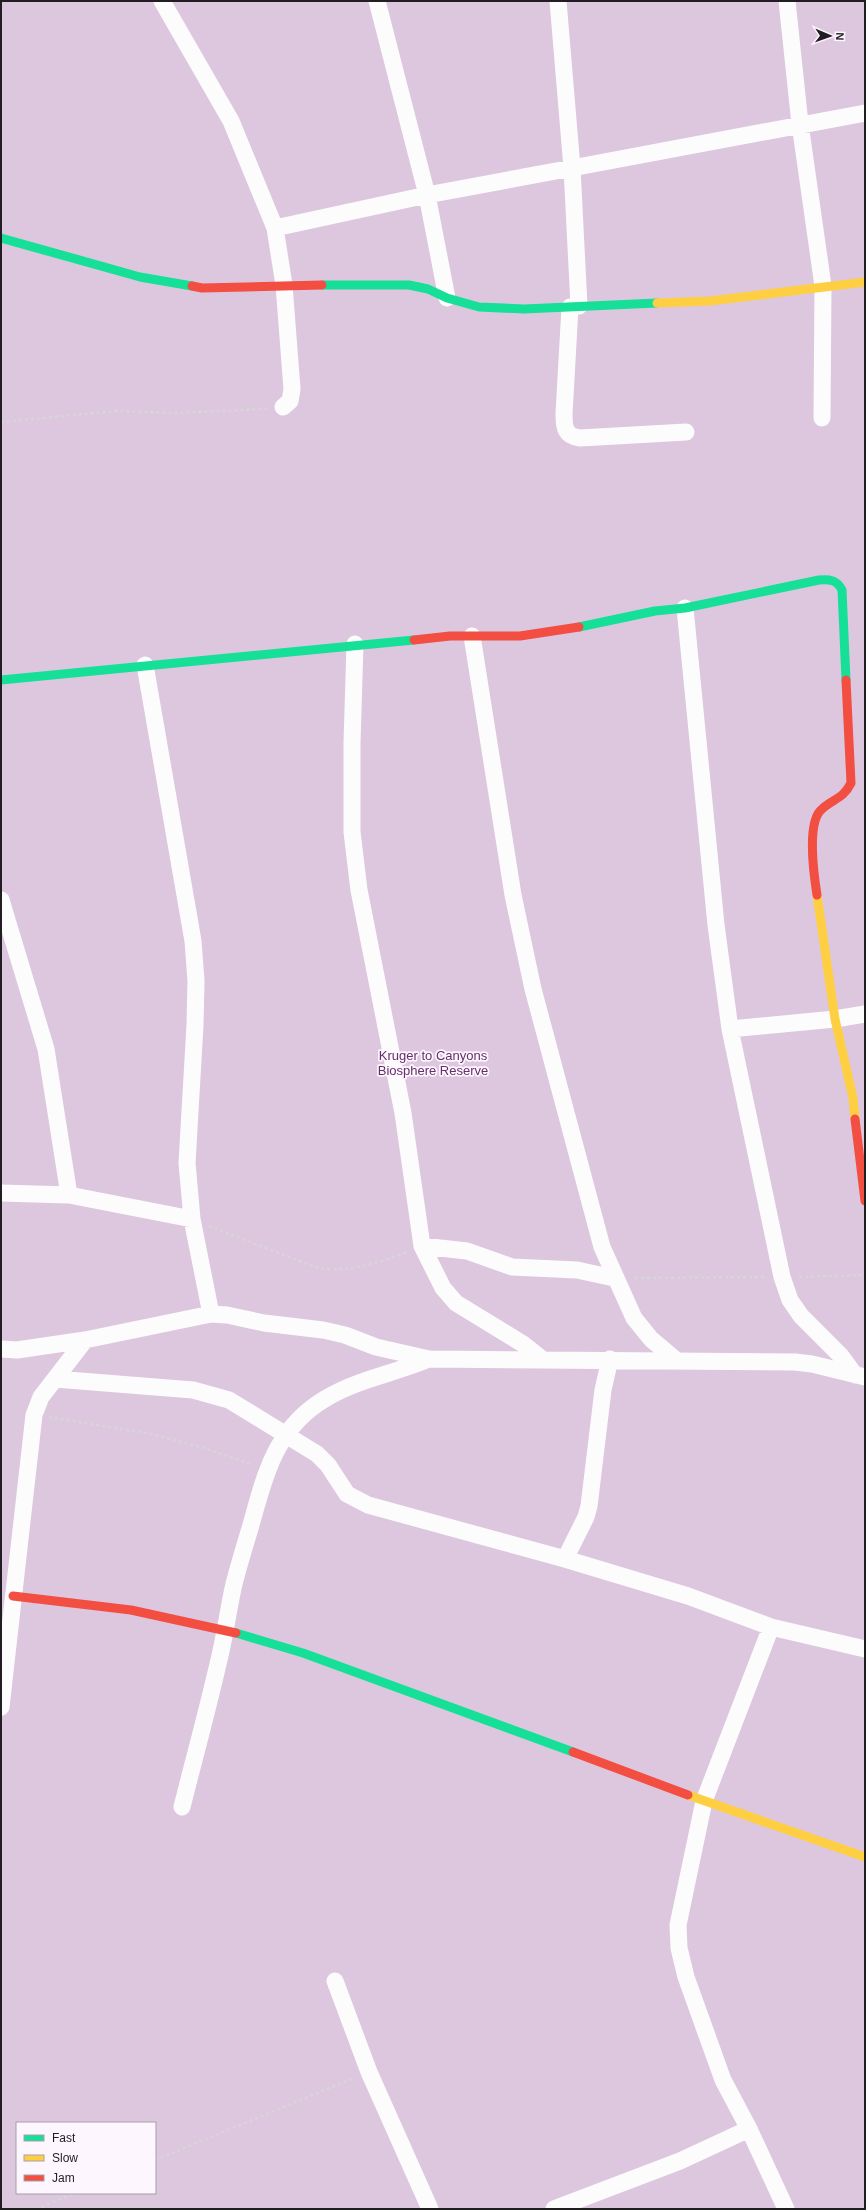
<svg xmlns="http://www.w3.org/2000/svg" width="866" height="2210" font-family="Helvetica,sans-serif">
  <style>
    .green { fill: #ddc7df; fill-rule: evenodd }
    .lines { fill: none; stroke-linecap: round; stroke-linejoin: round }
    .path { stroke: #d7d5d8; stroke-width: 2.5; stroke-dasharray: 3 3; stroke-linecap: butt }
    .street { stroke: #fdfcfd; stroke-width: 17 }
    .fast { stroke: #16e098; stroke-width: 9 }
    .slow { stroke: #ffcf43; stroke-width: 9 }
    .jam { stroke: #f24e42; stroke-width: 9 }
    .labels { text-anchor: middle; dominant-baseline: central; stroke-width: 3.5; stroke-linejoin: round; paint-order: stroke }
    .park-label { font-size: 13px; fill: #64306a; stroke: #fef6ff }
  </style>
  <rect width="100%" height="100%" fill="#f1eaf2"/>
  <path class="green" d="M1 1H865V2209H1ZM17 2123H155V2193H17Z"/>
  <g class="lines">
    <path class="path" d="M1 422 115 411 172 413 267 409
      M209 1226 315 1267C345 1274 379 1263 407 1252
      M799 1277 865 1275
      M635 1278 766 1277
      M49 1417 151 1434 201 1447 253 1465
      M155 2160 354 2078
      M36 2209 75 2193"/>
    <path class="street" d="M162 1 231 121 275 228 284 285 292 389 290 401 283 407
      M377 1 427 195 447 298
      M787 1 800 124 823 286 822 418
      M275 228 427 195 572 168 558 1
      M579 306 572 168 865 113
      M570 307 564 414C564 428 565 436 580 438L686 432
      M685 608 716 925 730 1029 782 1277 790 1300 801 1316 841 1356 855 1375
      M472 636 513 895 533 989 602 1247 634 1318 651 1339 677 1361
      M355 644 352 743V832L359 890 403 1113 422 1246 443 1288 456 1303 523 1344 543 1360
      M145 665 193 941 196 981 195 1025 187 1163 192 1219 211 1314
      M1 900 46 1049 69 1195
      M730 1029 835 1019 865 1014
      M1 1193 69 1195 192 1219
      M422 1246 467 1251 512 1267 577 1270 614 1278
      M1 1349 17 1350 85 1340 211 1314 227 1315 264 1323 323 1330 345 1335 376 1347 429 1359 795 1362 812 1364 865 1377
      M55 1379 193 1390 229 1400 317 1454 328 1465 347 1494 368 1505 565 1559 688 1596 771 1627 865 1649
      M565 1559 586 1517 589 1506 603 1390 610 1359
      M771 1627 704 1801 678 1925 679 1948 686 1977 723 2080 749 2129 786 2209
      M1 1707 34 1415 41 1397 85 1340
      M182 1807C194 1759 207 1712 218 1664 225 1637 228 1610 234 1584 239 1564 245 1545 251 1525 264 1478 274 1434 317 1404 351 1380 391 1375 429 1359
      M335 1981 369 2072 430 2209
      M554 2209 680 2161 749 2129"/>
    <path class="fast" d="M1 238 140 277 192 286
      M322 285H409L428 289 447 298 479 307 524 309 657 303
      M579 627 655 611 685 608 819 580C830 579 837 580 842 590L846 680
      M1 680 414 640
      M236 1633 303 1653 573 1752"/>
    <path class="slow" d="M657 303 710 301 865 282
      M817 895 835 1019 853 1098 855 1119
      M688 1795 865 1857"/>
    <path class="jam" d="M192 286 202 288 322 285
      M414 640 450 636H520L579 627
      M817 895C814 876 807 826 820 811 831 799 843 800 851 783L846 680
      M855 1119 865 1201
      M13 1596 131 1610 236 1633
      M573 1752 688 1795"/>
  </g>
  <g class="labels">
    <g class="park-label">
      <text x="433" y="1055">Kruger to Canyons<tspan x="433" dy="15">Biosphere Reserve</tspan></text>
    </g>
  </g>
  <rect width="866" height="2210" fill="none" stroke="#211d22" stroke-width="4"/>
  <rect x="16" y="2122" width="140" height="72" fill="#fef6ff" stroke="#a69fa7"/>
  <rect x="24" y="2135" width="20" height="6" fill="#16e098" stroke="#a69fa7"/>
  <text x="52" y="2142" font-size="12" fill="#211d22">Fast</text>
  <rect x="24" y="2155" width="20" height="6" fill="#ffcf43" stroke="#a69fa7"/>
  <text x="52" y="2162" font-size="12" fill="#211d22">Slow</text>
  <rect x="24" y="2175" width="20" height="6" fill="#f24e42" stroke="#a69fa7"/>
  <text x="52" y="2182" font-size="12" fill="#211d22">Jam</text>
  <g transform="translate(830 36) rotate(92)" stroke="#fef6ff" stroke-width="3" paint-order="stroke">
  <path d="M0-3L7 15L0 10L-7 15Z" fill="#211d22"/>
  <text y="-6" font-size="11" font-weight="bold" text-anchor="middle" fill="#211d22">N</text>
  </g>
</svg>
